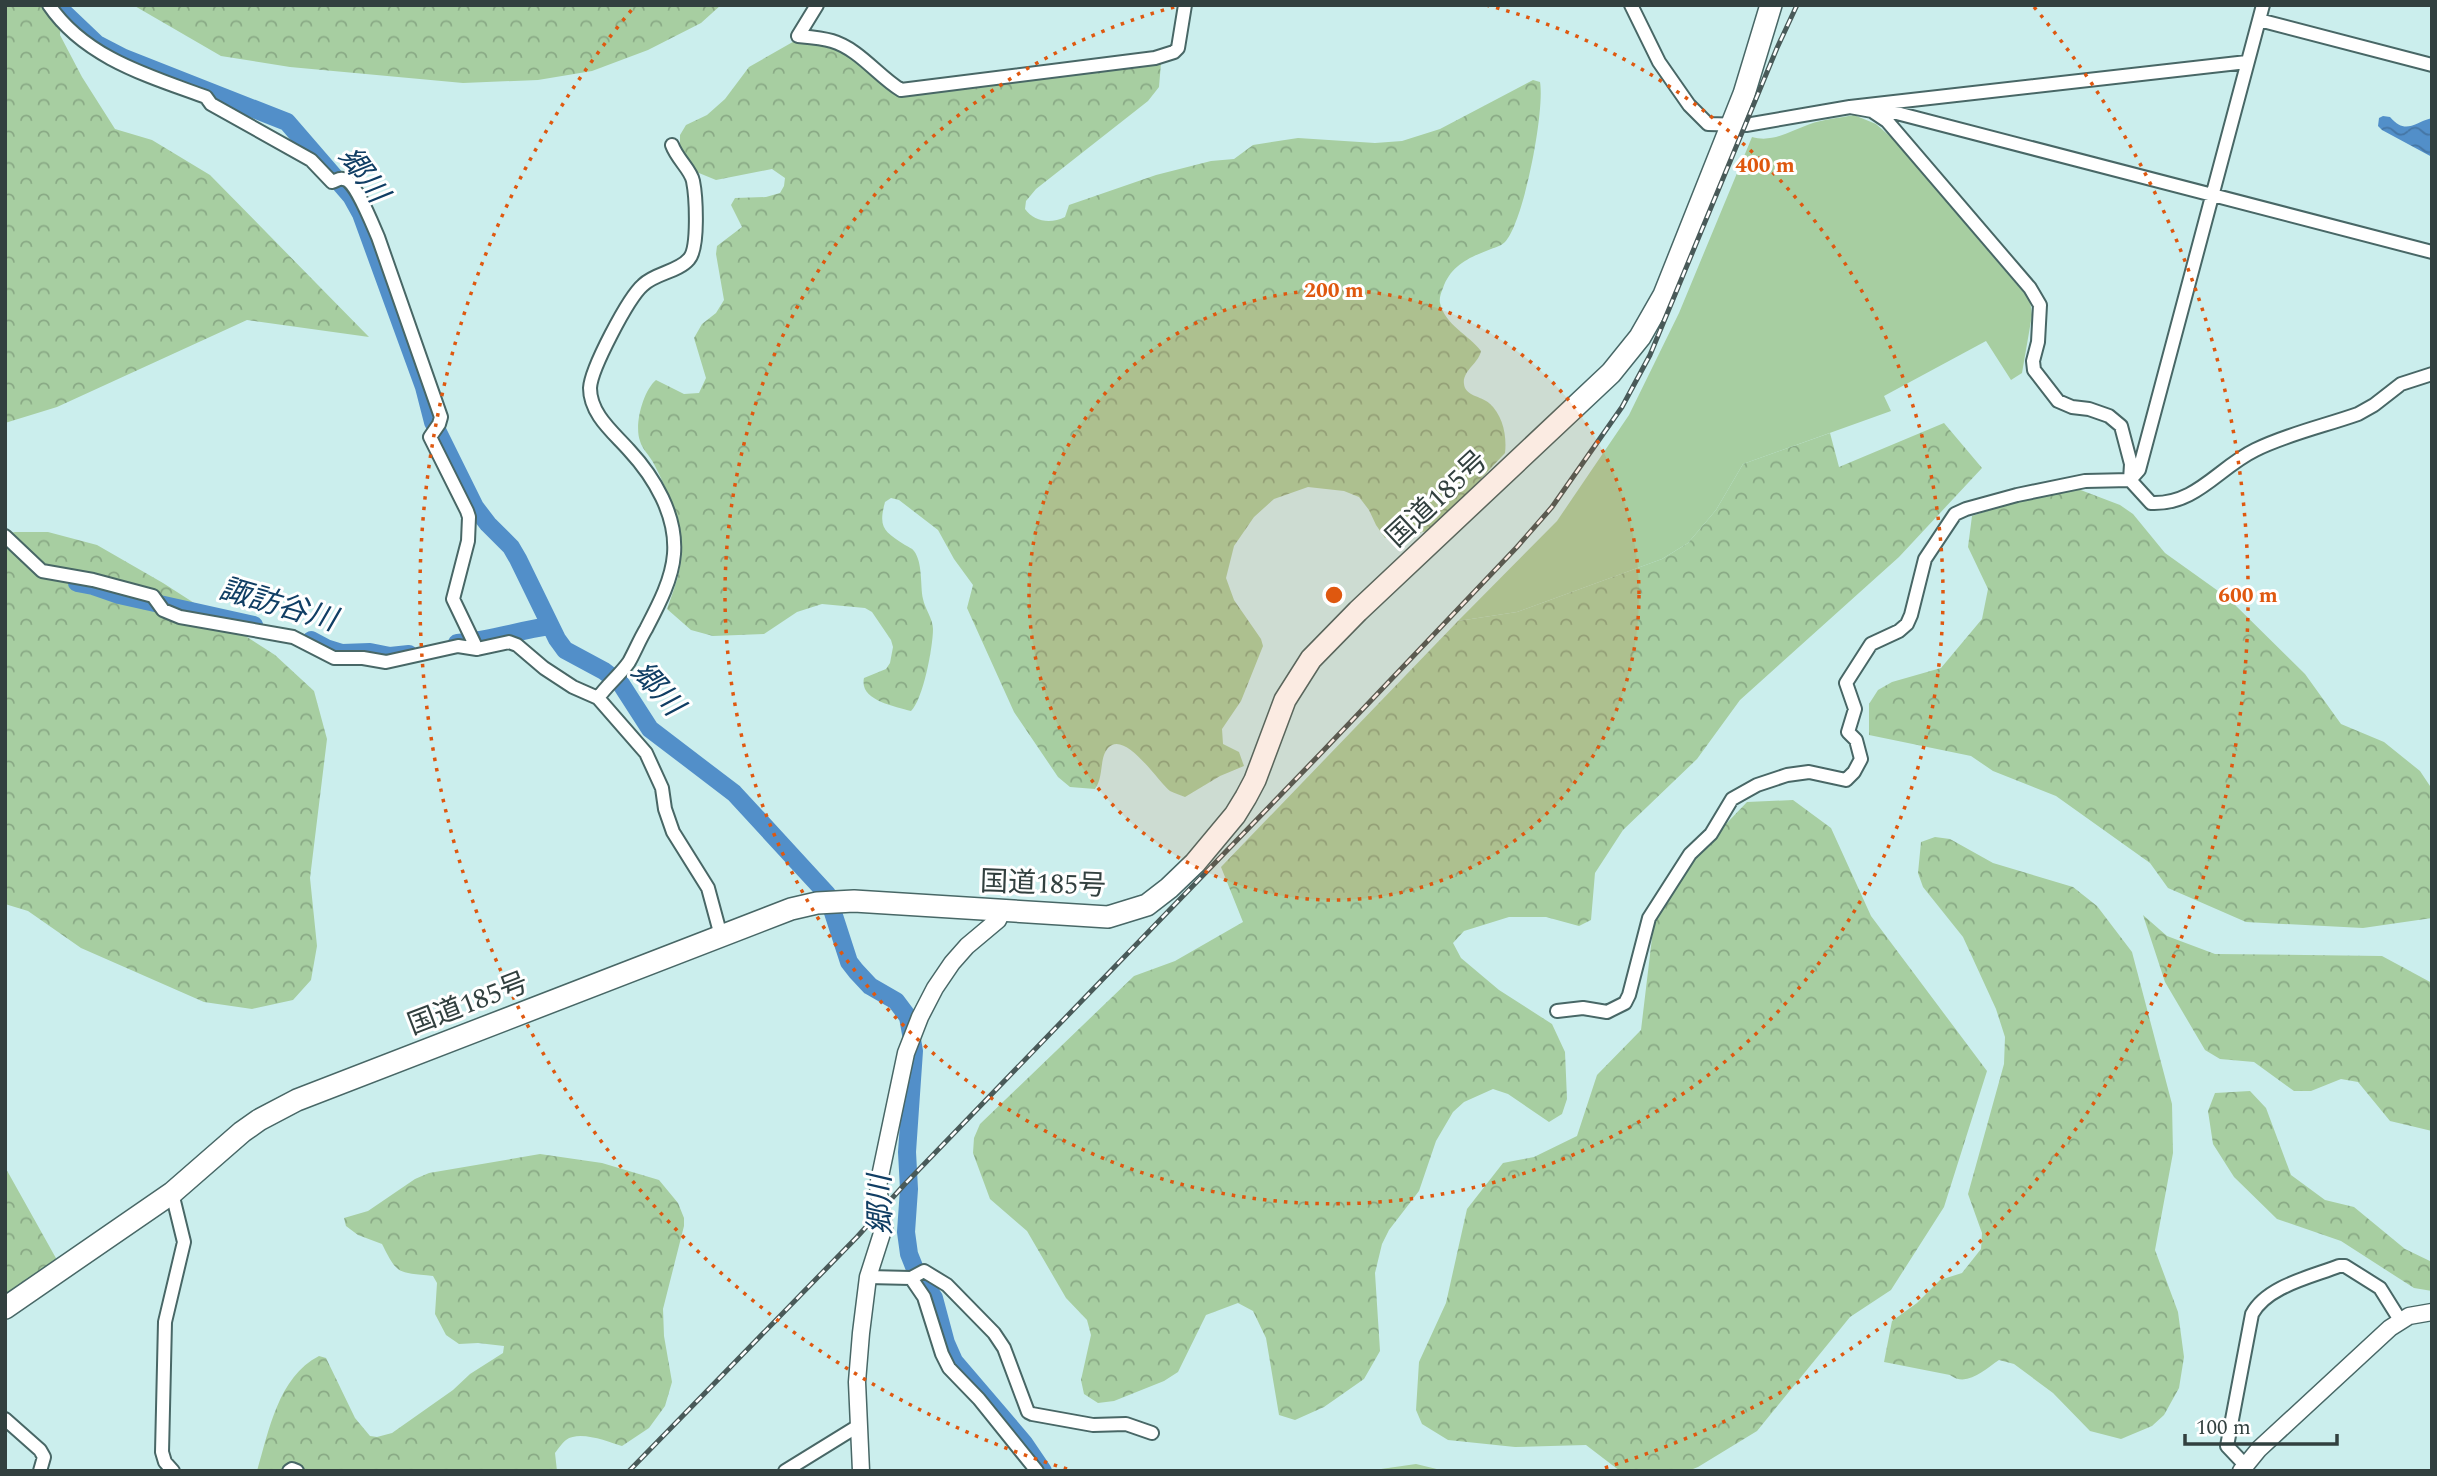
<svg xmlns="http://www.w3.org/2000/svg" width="2437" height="1476" font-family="Spectral,'Noto Sans JP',serif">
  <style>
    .grass { fill: #a7cea1 }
    .forest { fill: url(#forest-crowns) }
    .water { fill: url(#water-waves) }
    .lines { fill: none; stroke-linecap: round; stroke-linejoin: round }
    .river { stroke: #528fc9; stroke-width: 18 }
    .street-casing { stroke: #486766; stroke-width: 16 }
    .secondary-casing { stroke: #486766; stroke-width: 19 }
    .highway-casing { stroke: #486766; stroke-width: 24 }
    .street { stroke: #fff; stroke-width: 12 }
    .secondary { stroke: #fff; stroke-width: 16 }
    .highway { stroke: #fff; stroke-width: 21 }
    .rail-casing { stroke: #495a59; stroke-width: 5 }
    .rail { stroke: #fff; stroke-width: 2.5; stroke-dasharray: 8; stroke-linecap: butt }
    .ring { fill: none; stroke: #df580f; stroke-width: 3.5; stroke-dasharray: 3.5 7 }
    .labels { text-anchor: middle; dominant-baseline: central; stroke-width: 6; stroke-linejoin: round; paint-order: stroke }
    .street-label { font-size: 28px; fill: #32403f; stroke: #fff }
    .water-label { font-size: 30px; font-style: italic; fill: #103e64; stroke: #fff }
    .centre { fill: #df580f; stroke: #fff; stroke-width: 3.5 }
    .ring-label { font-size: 21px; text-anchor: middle; font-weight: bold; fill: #df580f; stroke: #fff; stroke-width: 6; stroke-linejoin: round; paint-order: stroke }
  </style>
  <defs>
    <pattern id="forest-crowns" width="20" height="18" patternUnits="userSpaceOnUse" patternTransform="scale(1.75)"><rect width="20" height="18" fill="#a7cea1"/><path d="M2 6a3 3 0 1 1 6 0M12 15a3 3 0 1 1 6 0" fill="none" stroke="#89a985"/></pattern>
    <pattern id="water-waves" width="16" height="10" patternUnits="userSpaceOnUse" patternTransform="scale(1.75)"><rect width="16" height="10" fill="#528fc9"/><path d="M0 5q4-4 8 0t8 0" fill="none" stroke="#4576a5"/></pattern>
  </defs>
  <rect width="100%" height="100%" fill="#cbeeed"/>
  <path class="grass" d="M1854 115 1876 124 1893 139 2030 300 2032 315 2022 373 2011 380 1986 341 1884 396 1891 411 1743 464 1716 510 1688 543 1662 559 1517 612 1458 621 1557 521 1629 415 1679 313 1752 137C1773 143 1790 131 1810 124 1824 119 1840 118 1854 115Z"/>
  <path class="forest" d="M5 5H71L62 9 60 35 82 77 115 129 152 140 210 175 369 337 247 320 57 407 5 423Z
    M133 5H721L701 23 648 50 592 71 538 80 463 83 290 67 221 56Z
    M798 39 837 45 917 93 1161 63 1159 87 1148 101 1036 189 1026 201 1025 209C1034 222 1051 224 1065 217L1069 205 1156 175 1211 161 1234 159 1253 145 1298 138 1375 143 1402 141 1440 129 1533 80 1540 82C1545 110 1524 222 1505 242 1501 246 1496 247 1491 249 1470 257 1451 265 1443 288 1441 293 1439 298 1440 303 1445 325 1469 335 1481 351 1479 363 1462 371 1464 384 1465 396 1481 396 1489 403 1503 415 1507 436 1505 453L1436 527 1429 531 1385 538 1376 525 1369 510 1359 497 1344 491 1308 487 1274 499 1254 517 1234 546 1226 578 1234 600 1261 639 1263 646 1241 701 1222 729 1223 744 1239 752 1244 766 1220 776 1185 797C1180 795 1174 793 1170 791 1158 782 1125 729 1108 748 1099 758 1104 777 1095 789L1070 787 1058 777 1014 712 967 608 973 585 954 559 938 530 899 500 891 498 885 502C878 528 884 531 905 545 908 547 912 548 914 551 923 563 920 585 923 599 925 609 933 619 933 629 933 647 923 700 911 711 894 706 859 700 864 678L886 669 890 663 893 647 891 640 872 612 865 608 822 604 797 612 764 634 713 636 691 630 667 609C677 581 686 560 679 530 674 507 665 485 654 464 650 456 642 449 640 441 634 425 643 391 656 380L684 394 699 393 706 378 694 338 702 324 716 313 724 300 716 254 717 246 742 227 731 205 735 198 766 197 780 193 784 186 785 178 772 169 716 180 694 171 680 151V135L686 125 707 115 725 99 749 67Z
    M1944 423 1982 468 1899 557 1740 700 1697 759 1623 830 1595 873 1591 920 1579 926 1546 917H1509L1464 931 1453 943 1461 958 1499 990 1552 1024 1565 1052 1567 1099 1562 1114 1549 1122 1508 1094 1493 1089 1464 1102 1453 1112 1436 1141 1419 1191 1389 1230 1382 1244 1375 1273 1380 1351 1364 1379 1324 1407 1295 1420 1279 1415 1266 1338 1253 1311 1238 1303 1206 1315 1178 1372 1164 1381 1114 1401 1098 1403 1084 1394 1081 1380 1091 1335 1087 1320 1066 1298 1027 1231 990 1199 973 1153 974 1138 980 1124 1134 976 1175 961 1243 922 1221 867 1458 621 1517 612 1662 559 1688 543 1716 510 1743 464 1830 433 1839 467Z
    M2078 489 2120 505 2133 514 2165 553 2228 598 2305 674 2341 724 2384 742 2420 771 2432 789V918L2363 928 2246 922 2168 888 2150 863 2056 796 1993 771 1971 756 1869 735V704L1878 690 1892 682 1941 668 1982 619 1988 589 1968 547 1972 516 2047 491Z
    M15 532H48L97 545 163 583 275 655 314 691 327 739 310 878 317 946 311 980 293 1000 252 1009 204 1002 81 948 28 911 5 904V534Z
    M1793 800 1831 828 1871 916 1987 1071 1944 1207 1891 1290 1850 1317 1757 1431 1698 1467 1688 1471H1620L1586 1445 1515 1447 1448 1440 1422 1424 1416 1410 1419 1362 1446 1303 1467 1209 1503 1163 1534 1157 1577 1136 1597 1075 1641 1030 1655 913 1704 847 1747 802Z
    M1935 837 1950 839 1993 863 2073 887 2097 906 2132 952 2172 1104 2173 1153 2155 1250 2178 1312 2184 1357 2179 1388 2164 1415 2152 1426 2121 1439 2090 1431 2053 1393 2014 1364 1999 1360C1985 1369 1967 1388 1950 1375L1884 1362 1892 1321 1917 1303 1940 1280 1962 1273 1981 1249 1982 1233 1968 1194 2004 1064 2005 1037 1996 1009 1963 937 1923 887 1918 873 1921 842Z
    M2143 915 2167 936 2215 954 2382 956 2432 983V1131L2390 1121 2358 1082 2341 1079 2311 1091H2294L2254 1062 2220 1059 2205 1050 2165 982Z
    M2250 1091 2266 1108 2291 1175 2325 1200 2354 1207 2405 1249 2432 1262V1291L2414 1288 2341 1241 2277 1219 2234 1177 2213 1144 2208 1111 2215 1093Z
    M540 1154 602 1163 659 1180 678 1203 684 1218V1226L663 1309 664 1336 672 1382 665 1406 649 1428 622 1446C608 1442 580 1430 566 1440 562 1443 558 1449 555 1453L557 1471H257C269 1431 278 1377 319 1356L326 1358 355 1418 370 1436 377 1437 392 1433 453 1390 470 1374 503 1353 504 1346 478 1343 459 1344 446 1335 435 1314 437 1283 433 1276C398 1272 398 1276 382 1244L358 1235 346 1226 344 1218 368 1211 415 1179 429 1173Z
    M5 1167 57 1260 5 1307Z
    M1416 1464 1445 1471H1377L1381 1469Z"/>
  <path class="water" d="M2383 116 2390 117C2406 135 2413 123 2432 118V157L2382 130 2378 126 2379 118Z"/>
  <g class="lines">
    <path class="river" d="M56 5 97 44 124 58 287 122 351 196 361 214 424 387 433 422 475 507 488 524 511 547 518 559 557 639 565 650 604 671 621 684 650 729 734 793 827 894 849 962 856 971 870 986 896 1001 908 1017 914 1051 907 1152 909 1189 906 1232 909 1254 915 1269 934 1298 946 1343 954 1361 1024 1443 1043 1471
      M77 583 93 586 119 595 254 625
      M311 640 326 648 342 653 370 652 390 656 409 654
      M457 643C490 640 517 631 549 626"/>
    <defs>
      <path id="street" d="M49 5C85 58 149 76 206 97L211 104 311 160 332 182C336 181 339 178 343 179 355 179 373 226 378 237L441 417 439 424 430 437 467 511 469 517 468 541 453 599 477 649
        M817 5 798 36C809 37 822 38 832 41 859 49 878 76 901 90L1155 58 1174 52 1178 48 1185 5
        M1631 5 1659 62 1689 105 1708 124 1746 125 1850 107 2247 62
        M2259 20 2432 65
        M1878 105 1889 111 2432 252
        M1850 107 1872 111 1887 121 2030 288 2040 305 2038 342 2033 361 2034 370 2058 401 2072 407 2089 409 2109 416 2121 426 2131 464 2130 480 2151 503C2196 505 2218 468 2255 450 2287 434 2324 426 2358 414L2374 405 2401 384 2432 374
        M5 536 42 571 93 580 153 596 163 610 180 617 293 637 334 658H363L386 662 458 646 477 649 509 642 517 645 544 668 573 687 598 698 646 753 662 788 665 809 673 832 708 888 721 936
        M598 698C607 685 620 675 629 662 635 651 640 639 646 629 658 606 672 580 674 554 677 515 654 477 629 450 613 432 590 414 590 388 591 369 628 298 643 285 655 273 678 272 689 259 699 248 696 196 693 181 691 170 677 159 672 145
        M1557 1011 1583 1008 1607 1012 1625 1003 1629 995 1649 918 1690 854 1711 834 1732 799 1757 785 1787 775 1809 772 1846 780 1854 772 1861 759 1856 740 1848 732 1855 709 1846 683 1871 644 1899 631 1907 624 1911 615 1925 559 1955 514 1966 509 2017 495 2085 481 2130 480 2139 470 2263 5
        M172 1193 184 1242 165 1322 162 1452 165 1462 173 1471
        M868 1277 911 1278 924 1271 947 1285 994 1333 1004 1348 1028 1412 1032 1414 1093 1425 1126 1424 1152 1433
        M911 1278 924 1297 942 1354 949 1368 979 1399 1037 1471
        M5 1419 40 1450 44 1457 40 1471
        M2245 1465 2227 1446 2252 1314C2267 1286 2311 1277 2339 1266H2345L2380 1288 2400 1320
        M289 1471 292 1469 297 1471
        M785 1471 858 1426"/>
      <path id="secondary" d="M861 1471 857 1382 861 1333 868 1277 884 1227 878 1186 906 1053 920 1017 935 988 952 963 967 946 998 920 1002 912
        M2241 1471 2259 1449 2390 1328 2409 1316 2432 1312"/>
      <path id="highway" d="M5 1308 172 1193 242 1132 259 1120 297 1100 791 909 817 903 854 901 1108 917 1147 905 1169 888 1195 863 1235 815 1246 797 1255 780 1285 700 1311 659 1358 611 1611 373 1640 337 1664 295 1744 94 1771 5"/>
    </defs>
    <use href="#street" class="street-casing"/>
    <use href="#secondary" class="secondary-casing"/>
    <use href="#highway" class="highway-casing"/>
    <use href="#street" class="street"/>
    <use href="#secondary" class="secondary"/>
    <use href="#highway" class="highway"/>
    <defs>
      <path id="rail" d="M629 1471 857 1237 904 1185 1323 751 1517 547 1552 507 1622 407 1650 355 1777 48 1797 5"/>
    </defs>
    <use href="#rail" class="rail-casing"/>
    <use href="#rail" class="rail"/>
  </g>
  <circle cx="1334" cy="595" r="305" fill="#df580f" fill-opacity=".12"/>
  <g class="ring">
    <circle cx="1334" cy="595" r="305"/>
    <path d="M1486 5A609 609 0 1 1 1182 5"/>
    <path d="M1067 1469A914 914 0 0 1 634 7M2034 7A914 914 0 0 1 1601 1469"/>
  </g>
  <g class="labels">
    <g class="street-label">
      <text transform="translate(1437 499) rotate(-43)">国道185号</text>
      <text transform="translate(1043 884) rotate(2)">国道185号</text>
      <text transform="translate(468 1004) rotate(-21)">国道185号</text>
    </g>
    <g class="water-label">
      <text transform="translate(363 175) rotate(54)">郷川</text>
      <text transform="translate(278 605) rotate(16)">諏訪谷川</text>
      <text transform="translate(657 689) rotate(48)">郷川</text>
      <text transform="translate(881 1205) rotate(-91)">郷川</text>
    </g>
  </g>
  <circle cx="1334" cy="595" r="10" class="centre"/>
  <g class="ring-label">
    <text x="1765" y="172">400 m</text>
    <text x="1334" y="297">200 m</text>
    <text x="2248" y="602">600 m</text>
  </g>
  <rect width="2437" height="1476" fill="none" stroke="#32403f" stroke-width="14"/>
  <path d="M2185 1434v10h152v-10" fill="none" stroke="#32403f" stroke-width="3.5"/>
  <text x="2196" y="1434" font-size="21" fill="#32403f" stroke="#ffffff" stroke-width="5" paint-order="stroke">100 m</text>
</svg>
